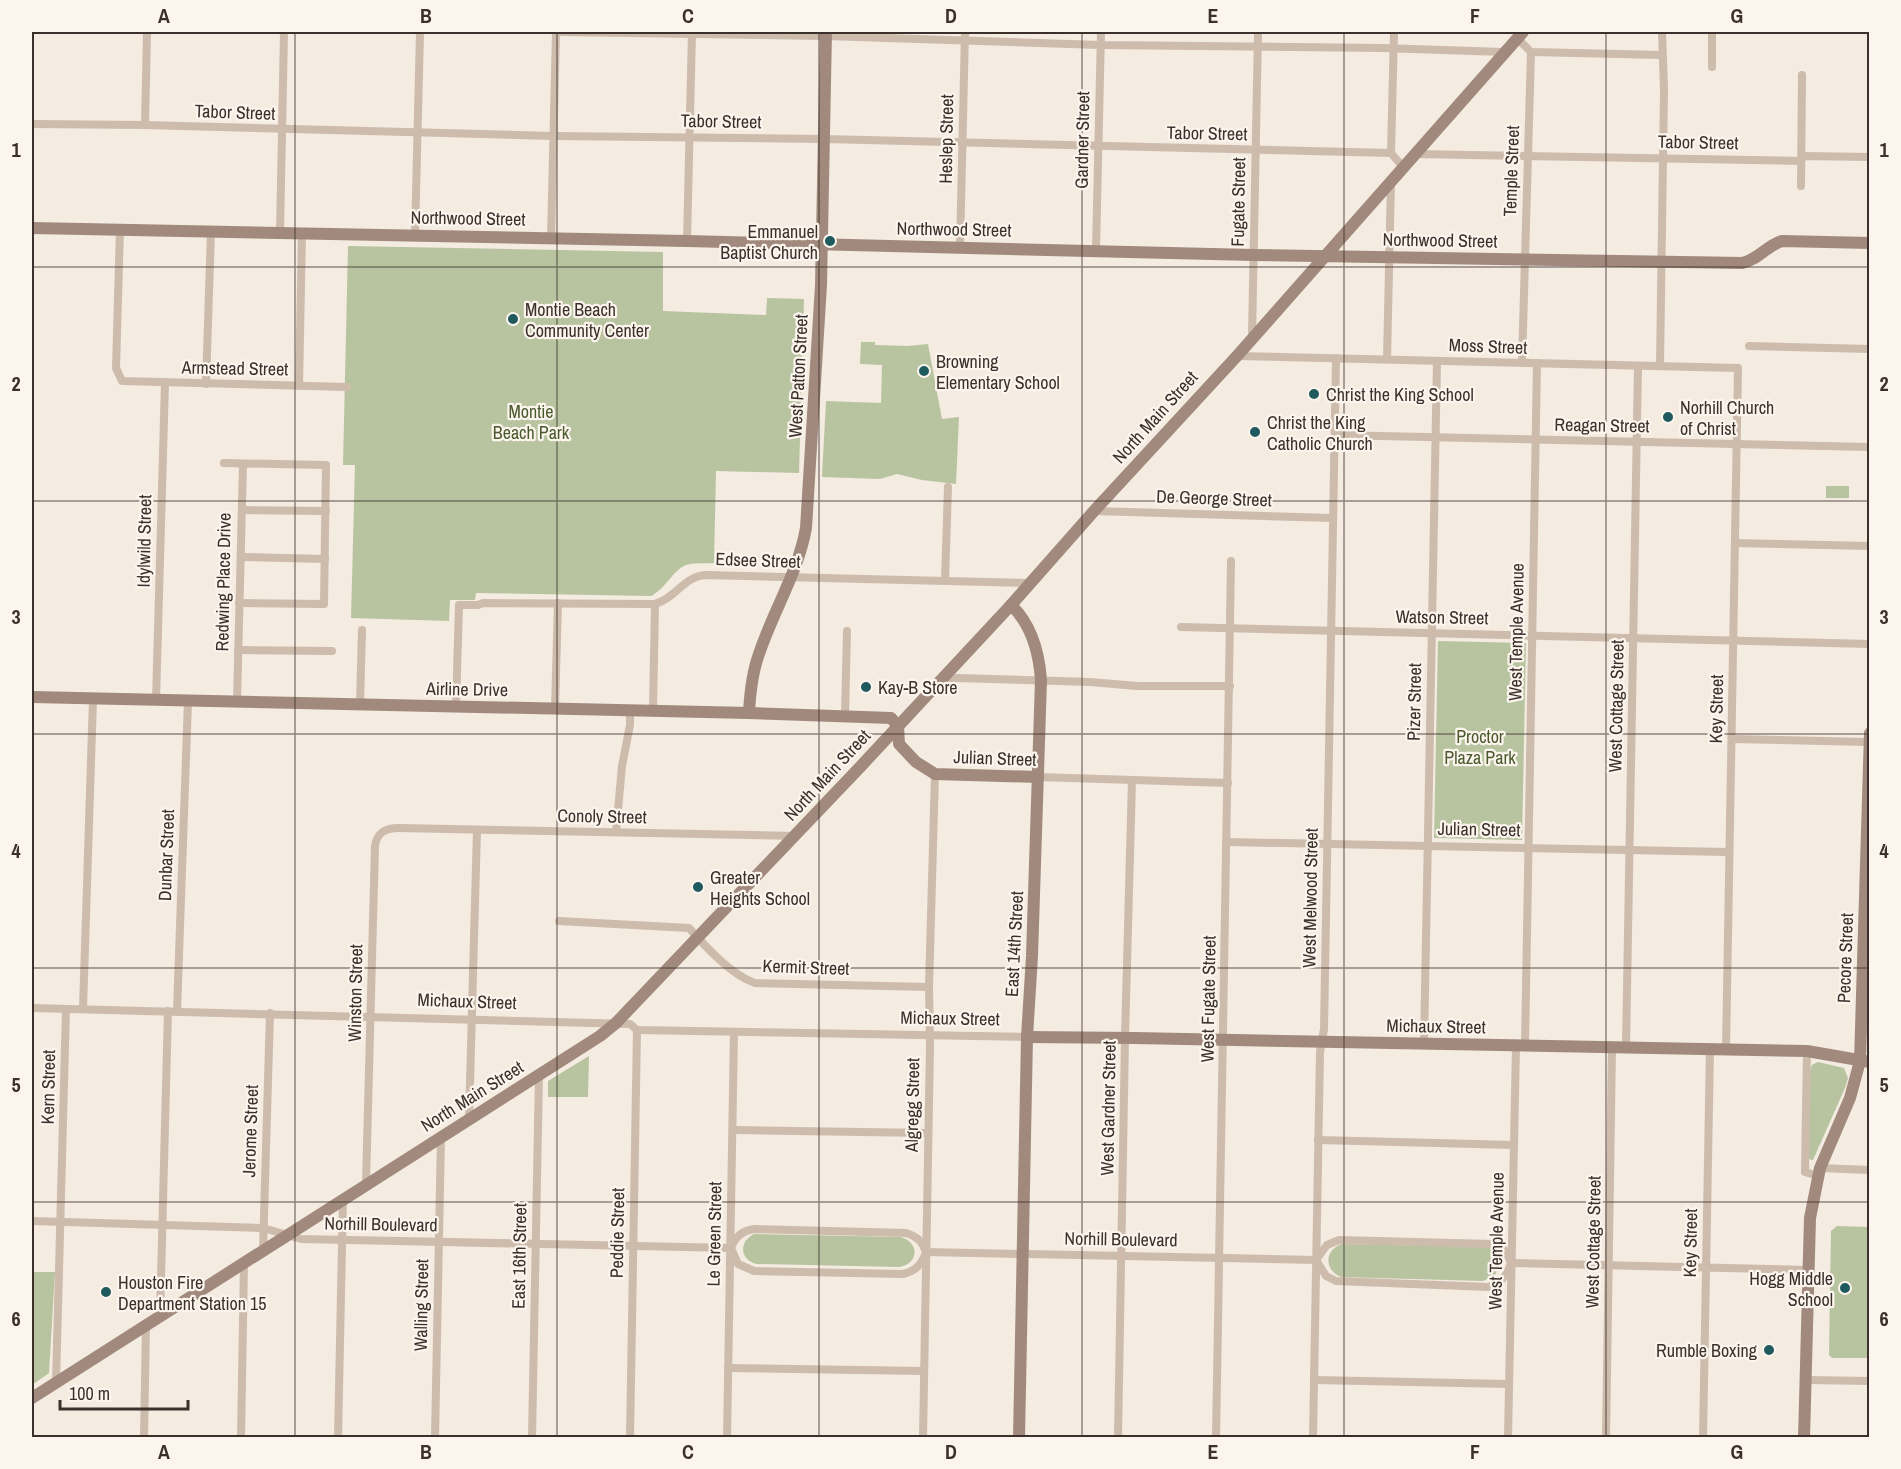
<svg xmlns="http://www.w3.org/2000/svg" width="1901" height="1469" font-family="'Archivo Narrow',sans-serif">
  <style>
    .green { fill: #b8c4a0 }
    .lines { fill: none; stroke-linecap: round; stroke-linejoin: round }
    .street { stroke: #cdbbac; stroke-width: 8 }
    .secondary { stroke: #a18a7d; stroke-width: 12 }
    .grid { fill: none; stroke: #3b302b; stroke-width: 1.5; stroke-opacity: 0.55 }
    .poi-dot { fill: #1f5a5e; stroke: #fbf5ee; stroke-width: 2 }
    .labels { text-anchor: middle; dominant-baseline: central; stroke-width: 4.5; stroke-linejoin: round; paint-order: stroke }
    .street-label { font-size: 18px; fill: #3b302b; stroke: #fbf5ee }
    .poi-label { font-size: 18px; fill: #3b302b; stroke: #fbf5ee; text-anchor: start }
    .park-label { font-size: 18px; fill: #4a5a2e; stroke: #fbf5ee }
    .neatline { fill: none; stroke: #3b302b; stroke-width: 2 }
    .grid-label { font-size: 20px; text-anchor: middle; font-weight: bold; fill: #3b302b }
  </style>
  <rect width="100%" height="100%" fill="#f4ebe1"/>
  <g class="green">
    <path d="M348,246L663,252V311L766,315L767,298L804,299L799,473L716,471L714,563C705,564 692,562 684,566C673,571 666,588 651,596L476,593L475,600H450L449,621L351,618L355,465H343Z"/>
    <path d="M861,342H875V345L908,346L928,344L942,419L959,417L956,484L922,480L897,474L880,479L822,477L826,401L881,403L882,365L860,364Z"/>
    <rect x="1826" y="486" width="23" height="12"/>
    <path d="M1438,641L1526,643L1522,840L1434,838Z"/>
    <path d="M589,1056L588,1097H548V1081Z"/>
    <path d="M1818,1062L1844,1068L1848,1078L1845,1088L1813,1160L1808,1159L1810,1071L1812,1065Z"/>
    <path d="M1837,1226L1869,1227V1358H1832L1829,1355L1831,1231Z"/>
    <path d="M754,1234L900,1237C920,1242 919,1264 899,1267L757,1264C740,1260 738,1242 754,1234Z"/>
    <path d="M1342,1244L1490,1247L1497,1254L1499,1267L1495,1275L1483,1281L1341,1277C1324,1270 1324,1250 1342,1244Z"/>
    <path d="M32,1272H55L49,1373L32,1385Z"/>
  </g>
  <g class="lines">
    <g class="street">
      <path d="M561,32L826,36L1100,45L1382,48L1504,52"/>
      <path d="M1517,38L1531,52L1662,55"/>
      <path d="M1712,67V32"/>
      <path d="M32,124L145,125L553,136L825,139L1391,153L1403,167"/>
      <path d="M145,125L147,32"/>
      <path d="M1391,153L1394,32"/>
      <path d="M1415,154L1801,161L1803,156L1870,157"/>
      <path d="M1801,186L1802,75"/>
      <path d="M120,229L116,368L122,381L347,387"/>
      <path d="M280,233L284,32"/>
      <path d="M415,235L420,32"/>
      <path d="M551,238L556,32"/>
      <path d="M687,241L692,32"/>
      <path d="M960,248L965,32"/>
      <path d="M1096,250L1101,32"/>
      <path d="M1252,337L1258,32"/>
      <path d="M1749,346L1870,349"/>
      <path d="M1237,356L1738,368L1726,1049"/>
      <path d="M1387,359L1391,182"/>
      <path d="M1522,363L1531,52"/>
      <path d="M1660,366L1664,89L1662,32"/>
      <path d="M206,384L211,231"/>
      <path d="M299,386L302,234"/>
      <path d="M1335,435L1870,447"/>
      <path d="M224,463L326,465L324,604L239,603"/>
      <path d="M242,510L326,511"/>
      <path d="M1094,511L1333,518"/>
      <path d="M1735,543L1870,546"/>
      <path d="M241,557L325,559"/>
      <path d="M945,580L948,487"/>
      <path d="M1181,627L1870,644"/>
      <path d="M238,650L332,651"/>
      <path d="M943,679L958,678L1090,682L1137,686H1230"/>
      <path d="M156,700L165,383"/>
      <path d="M237,702L243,464"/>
      <path d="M360,704L362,630"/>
      <path d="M456,706L459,605H478L483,603L655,604C675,599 684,576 706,575L1030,583"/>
      <path d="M555,709L558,603"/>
      <path d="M653,711L655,604"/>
      <path d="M845,716L847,631"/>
      <path d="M1732,739L1869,742"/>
      <path d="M1038,777L1228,783"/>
      <path d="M616,832L622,766L630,725V710"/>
      <path d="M1227,842L1729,852"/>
      <path d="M559,921L689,928C705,946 731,975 755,983L929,987"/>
      <path d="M32,1008L630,1024L637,1030L1027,1037"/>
      <path d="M83,1009L93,699"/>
      <path d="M177,1011L188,701"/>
      <path d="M1424,1044L1437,361"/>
      <path d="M1525,1046L1537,363"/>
      <path d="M1626,1047L1638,366"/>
      <path d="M1807,1051L1805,1172L1818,1176"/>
      <path d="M469,1119L477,830"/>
      <path d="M733,1130L928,1133"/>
      <path d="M1318,1140L1514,1145"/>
      <path d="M1820,1168L1870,1170"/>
      <path d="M366,1183L375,846C377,832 386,828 399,828L795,836"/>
      <path d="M32,1221L263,1228L301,1239L731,1248"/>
      <path d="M755,1229L906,1233C917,1236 923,1242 926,1252C922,1264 916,1271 903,1274L754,1271L738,1264L731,1248C735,1237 743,1230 755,1229Z"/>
      <path d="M1339,1240L1492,1244L1506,1251L1511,1263C1507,1276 1501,1282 1489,1287L1336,1281L1326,1276L1316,1260L1327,1245Z"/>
      <path d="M263,1250L270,1013"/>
      <path d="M926,1252L1316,1260"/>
      <path d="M1511,1263L1808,1270"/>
      <path d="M160,1315L168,1011"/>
      <path d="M728,1368L924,1371"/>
      <path d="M1314,1380L1509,1384"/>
      <path d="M1805,1380L1870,1381"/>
      <path d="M56,1382L66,1009"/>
      <path d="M144,1438L146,1325"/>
      <path d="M241,1438L244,1262"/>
      <path d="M338,1438L343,1198"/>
      <path d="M435,1438L441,1136"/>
      <path d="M532,1438L539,1074"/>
      <path d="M630,1438L637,1030"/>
      <path d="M727,1438L734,1032"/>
      <path d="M923,1438L930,1046L929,987L935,774"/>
      <path d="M1118,1438L1125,1038L1132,780"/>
      <path d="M1216,1438L1231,561"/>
      <path d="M1313,1438L1320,1052L1324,1029L1336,358"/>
      <path d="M1508,1438L1516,1046"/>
      <path d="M1606,1438L1612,1047"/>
      <path d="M1703,1438L1710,1049"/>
    </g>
    <g class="secondary">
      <path d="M32,228L687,241L1253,255L1742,263C1758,260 1766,246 1782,241L1870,243"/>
      <path d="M1011,605C1032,625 1039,652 1041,680L1032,956L1027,1037L1019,1438"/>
      <path d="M32,697L749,713L891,718L898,726"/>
      <path d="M749,713C750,693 752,673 759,654C773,611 798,573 806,528L821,285L826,32"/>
      <path d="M898,726L899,744L916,762L935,774L1038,777"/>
      <path d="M1027,1037L1134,1038L1807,1051L1870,1062"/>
      <path d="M32,1398L600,1036L616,1023L862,765L1011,605L1094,511L1237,356L1523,32"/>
      <path d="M1804,1438L1810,1218L1820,1168L1850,1098L1860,1061L1870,733"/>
    </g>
  </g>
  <path class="grid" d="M295,32V1438M557,32V1438M819,32V1438M1082,32V1438M1344,32V1438M1606,32V1438M32,267H1870M32,501H1870M32,734H1870M32,968H1870M32,1202H1870"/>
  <g class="poi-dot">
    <circle cx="830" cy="241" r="6"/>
    <circle cx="513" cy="319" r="6"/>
    <circle cx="924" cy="371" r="6"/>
    <circle cx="1314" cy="394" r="6"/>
    <circle cx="1668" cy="417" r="6"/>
    <circle cx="1255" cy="432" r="6"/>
    <circle cx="866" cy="687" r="6"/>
    <circle cx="698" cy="887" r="6"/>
    <circle cx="1845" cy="1288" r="6"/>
    <circle cx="106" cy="1292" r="6"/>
    <circle cx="1769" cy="1350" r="6"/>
  </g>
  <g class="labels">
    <g class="street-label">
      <text transform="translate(235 112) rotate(2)">Tabor Street</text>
      <text transform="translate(721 121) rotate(1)">Tabor Street</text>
      <text transform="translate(1207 133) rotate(1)">Tabor Street</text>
      <text transform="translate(946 139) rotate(-89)">Heslep Street</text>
      <text transform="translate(1082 140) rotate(-89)">Gardner Street</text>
      <text transform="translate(1698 142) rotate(1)">Tabor Street</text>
      <text transform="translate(1511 171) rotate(-88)">Temple Street</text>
      <text transform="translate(1238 202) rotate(-89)">Fugate Street</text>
      <text transform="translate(468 218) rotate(1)">Northwood Street</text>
      <text transform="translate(954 229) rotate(1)">Northwood Street</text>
      <text transform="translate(1440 240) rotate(1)">Northwood Street</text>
      <text transform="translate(1488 346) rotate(2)">Moss Street</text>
      <text transform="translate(235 368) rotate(1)">Armstead Street</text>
      <text transform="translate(798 376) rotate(-87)">West Patton Street</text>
      <text transform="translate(1155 417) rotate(-48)">North Main Street</text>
      <text transform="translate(1602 425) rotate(1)">Reagan Street</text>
      <text transform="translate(1214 498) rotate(2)">De George Street</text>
      <text transform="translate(144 541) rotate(-89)">Idylwild Street</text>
      <text transform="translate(758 560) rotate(2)">Edsee Street</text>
      <text transform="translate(223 582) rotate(-89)">Redwing Place Drive</text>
      <text transform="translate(1442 617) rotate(1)">Watson Street</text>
      <text transform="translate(1516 632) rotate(-89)">West Temple Avenue</text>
      <text transform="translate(467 689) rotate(1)">Airline Drive</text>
      <text transform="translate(1414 702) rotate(-89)">Pizer Street</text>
      <text transform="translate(1616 706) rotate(-89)">West Cottage Street</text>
      <text transform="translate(1716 709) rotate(-89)">Key Street</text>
      <text transform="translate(995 758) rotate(2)">Julian Street</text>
      <text transform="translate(827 775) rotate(-47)">North Main Street</text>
      <text transform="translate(602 816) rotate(1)">Conoly Street</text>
      <text transform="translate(1479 829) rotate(1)">Julian Street</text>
      <text transform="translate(166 855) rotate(-88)">Dunbar Street</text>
      <text transform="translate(1310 898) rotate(-89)">West Melwood Street</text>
      <text transform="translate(1014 944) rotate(-87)">East 14th Street</text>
      <text transform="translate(1845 958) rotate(-88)">Pecore Street</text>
      <text transform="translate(806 967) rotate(2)">Kermit Street</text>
      <text transform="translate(355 993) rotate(-89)">Winston Street</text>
      <text transform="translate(1208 999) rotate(-89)">West Fugate Street</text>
      <text transform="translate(467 1001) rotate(2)">Michaux Street</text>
      <text transform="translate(950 1018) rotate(1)">Michaux Street</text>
      <text transform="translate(1436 1026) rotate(1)">Michaux Street</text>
      <text transform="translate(48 1087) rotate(-89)">Kern Street</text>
      <text transform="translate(472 1096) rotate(-32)">North Main Street</text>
      <text transform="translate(912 1105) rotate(-89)">Algregg Street</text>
      <text transform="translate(1108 1108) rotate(-89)">West Gardner Street</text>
      <text transform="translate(250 1131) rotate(-88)">Jerome Street</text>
      <text transform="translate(381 1224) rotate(1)">Norhill Boulevard</text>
      <text transform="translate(617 1233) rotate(-89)">Peddie Street</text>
      <text transform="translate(714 1234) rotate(-89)">Le Green Street</text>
      <text transform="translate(1121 1239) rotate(1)">Norhill Boulevard</text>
      <text transform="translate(1496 1241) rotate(-89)">West Temple Avenue</text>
      <text transform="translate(1593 1242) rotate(-89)">West Cottage Street</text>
      <text transform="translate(1690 1243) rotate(-89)">Key Street</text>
      <text transform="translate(519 1256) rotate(-89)">East 16th Street</text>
      <text transform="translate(421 1305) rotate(-89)">Walling Street</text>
    </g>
    <g class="poi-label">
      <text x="818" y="231" text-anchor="end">Emmanuel<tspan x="818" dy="21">Baptist Church</tspan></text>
      <text x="525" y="309">Montie Beach<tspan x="525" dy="21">Community Center</tspan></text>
      <text x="936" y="361">Browning<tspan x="936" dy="21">Elementary School</tspan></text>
      <text x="1326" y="394">Christ the King School</text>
      <text x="1680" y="407">Norhill Church<tspan x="1680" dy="21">of Christ</tspan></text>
      <text x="1267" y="422">Christ the King<tspan x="1267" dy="21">Catholic Church</tspan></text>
      <text x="878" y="687">Kay-B Store</text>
      <text x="710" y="877">Greater<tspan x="710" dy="21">Heights School</tspan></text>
      <text x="1833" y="1278" text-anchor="end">Hogg Middle<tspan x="1833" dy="21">School</tspan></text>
      <text x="118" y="1282">Houston Fire<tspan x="118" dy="21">Department Station 15</tspan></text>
      <text x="1757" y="1350" text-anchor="end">Rumble Boxing</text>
    </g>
    <g class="park-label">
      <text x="531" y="411">Montie<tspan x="531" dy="21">Beach Park</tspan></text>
      <text x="1480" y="736">Proctor<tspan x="1480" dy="21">Plaza Park</tspan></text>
    </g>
  </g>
  <rect width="1901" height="1469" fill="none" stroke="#fbf5ee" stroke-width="66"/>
  <path d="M60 1400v9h128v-9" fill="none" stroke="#3b302b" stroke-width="3"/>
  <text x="69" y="1400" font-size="18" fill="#3b302b" stroke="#fbf5ee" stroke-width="4.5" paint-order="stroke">100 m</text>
  <rect x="33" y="33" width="1835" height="1403" class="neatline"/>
  <g class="grid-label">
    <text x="164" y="23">A</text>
    <text x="426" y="23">B</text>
    <text x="688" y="23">C</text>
    <text x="951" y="23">D</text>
    <text x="1213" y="23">E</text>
    <text x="1475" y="23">F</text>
    <text x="1737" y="23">G</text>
    <text x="16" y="157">1</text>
    <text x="1884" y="157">1</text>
    <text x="16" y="391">2</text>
    <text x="1884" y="391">2</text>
    <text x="16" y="624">3</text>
    <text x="1884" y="624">3</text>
    <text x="16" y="858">4</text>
    <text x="1884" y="858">4</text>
    <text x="16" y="1092">5</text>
    <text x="1884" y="1092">5</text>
    <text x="16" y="1326">6</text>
    <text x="1884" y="1326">6</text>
    <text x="164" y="1459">A</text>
    <text x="426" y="1459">B</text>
    <text x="688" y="1459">C</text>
    <text x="951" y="1459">D</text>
    <text x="1213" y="1459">E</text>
    <text x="1475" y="1459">F</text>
    <text x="1737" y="1459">G</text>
  </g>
</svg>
